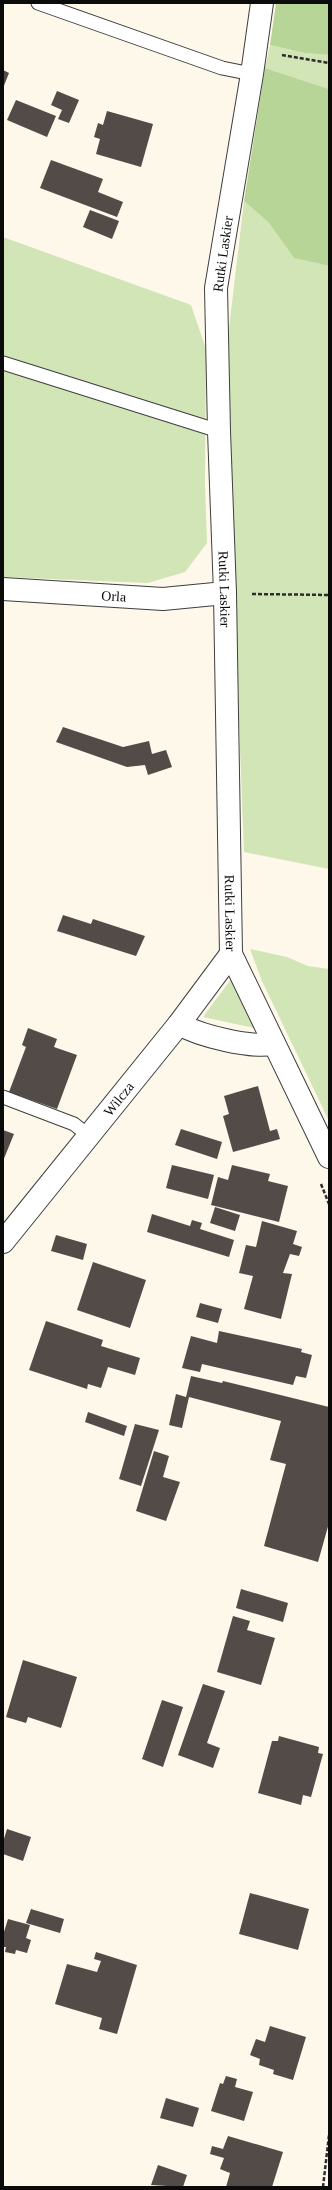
<svg xmlns="http://www.w3.org/2000/svg" width="332" height="2190" font-family="'Times New Roman',serif">
  <style>
    .green { fill: #d2e5b6 }
    .forest { fill: #b7d597 }
    .building { fill: #524b48 }
    .lines { fill: none; stroke-linecap: round; stroke-linejoin: round }
    .lane-casing { stroke: #3e3e3e; stroke-width: 15 }
    .street-casing { stroke: #3e3e3e; stroke-width: 24 }
    .path { stroke: #2d2d2d; stroke-width: 2.5; stroke-dasharray: 4 2; stroke-linecap: butt }
    .lane { stroke: #fff; stroke-width: 13 }
    .street { stroke: #fff; stroke-width: 22 }
    .labels { text-anchor: middle; dominant-baseline: central; stroke-width: 4; stroke-linejoin: round; paint-order: stroke }
    .street-label { font-size: 14px; fill: #0b0b0b; stroke: #fff }
  </style>
  <rect width="100%" height="100%" fill="#fef8ea"/>
  <g class="green">
    <path d="M270,45L305,53L329,55V89L265,68Z"/>
    <path d="M244,201L269,223L294,258L329,266V869L244,852L234,593L231,433L226,354Z"/>
    <path d="M3,237L191,305L206,349L205,484L207,543L185,572L148,583L3,577Z"/>
    <path d="M250,949L287,957L308,966L329,969V1121L262,981Z"/>
    <path d="M232,978L254,1028L203,1017Z"/>
  </g>
  <g class="forest">
    <path d="M276,3H329V55L305,53L270,45Z"/>
    <path d="M265,68L329,89V266L294,258L269,223L244,201Z"/>
  </g>
  <g class="building">
    <path d="M3,70L9,73L3,88Z"/>
    <path d="M57,91L79,100L69,123L58,119L62,110L51,105Z"/>
    <path d="M16,100L56,116L47,137L7,120Z"/>
    <path d="M107,111L153,124L141,167L96,154L100,139L94,137L98,123L103,125Z"/>
    <path d="M51,160L103,179L98,192L123,202L117,217L40,188Z"/>
    <path d="M90,210L119,221L112,239L83,227Z"/>
    <path d="M63,727L123,747L149,741L152,754L166,750L172,767L148,775L145,765L127,767L56,742Z"/>
    <path d="M63,915L91,924L93,919L145,936L136,956L57,931Z"/>
    <path d="M28,1028L57,1039L54,1047L77,1055L57,1109L9,1092L26,1047L22,1045Z"/>
    <path d="M258,1086L270,1131L277,1129L280,1139L233,1152L223,1116L229,1114L224,1096Z"/>
    <path d="M181,1129L222,1142L217,1159L175,1145Z"/>
    <path d="M3,1130L14,1134L3,1161Z"/>
    <path d="M172,1165L214,1175L208,1199L166,1188Z"/>
    <path d="M232,1165L270,1174L268,1181L288,1186L279,1222L211,1205L218,1177L228,1180Z"/>
    <path d="M215,1207L240,1215L235,1231L210,1223Z"/>
    <path d="M152,1214L190,1226L192,1220L202,1223L200,1229L234,1240L229,1257L147,1232Z"/>
    <path d="M262,1221L297,1231L293,1244L302,1247L299,1256L290,1254L283,1273L292,1274L281,1319L244,1309L253,1276L239,1273L246,1245L256,1247Z"/>
    <path d="M56,1235L87,1244L83,1260L51,1251Z"/>
    <path d="M93,1262L146,1280L130,1328L77,1310Z"/>
    <path d="M200,1303L222,1309L218,1323L196,1317Z"/>
    <path d="M46,1321L103,1340L101,1346L140,1358L135,1375L108,1367L101,1388L88,1384L87,1389L29,1370Z"/>
    <path d="M219,1331L302,1349L301,1352L312,1355L306,1378L296,1376L293,1385L202,1364L200,1372L182,1368L191,1336L217,1343Z"/>
    <path d="M191,1376L222,1383L223,1381L329,1407V1523L318,1562L264,1546L286,1464L270,1460L281,1421L189,1397L182,1428L169,1425L176,1394L186,1397Z"/>
    <path d="M88,1412L127,1426L124,1436L85,1422Z"/>
    <path d="M135,1424L159,1430L141,1486L119,1479Z"/>
    <path d="M154,1451L169,1456L163,1477L180,1482L166,1521L136,1511Z"/>
    <path d="M241,1589L288,1603L283,1622L236,1608Z"/>
    <path d="M233,1616L250,1621L247,1630L275,1638L261,1685L217,1672Z"/>
    <path d="M23,1660L77,1677L61,1728L28,1717L26,1723L6,1717Z"/>
    <path d="M203,1684L225,1691L207,1743L220,1748L213,1768L178,1755Z"/>
    <path d="M162,1700L183,1707L163,1767L142,1759Z"/>
    <path d="M279,1736L319,1747L318,1753L323,1754L311,1797L303,1795L301,1805L258,1793L272,1741H278Z"/>
    <path d="M7,1829L31,1837L23,1861L3,1854V1842Z"/>
    <path d="M250,1893L309,1909L298,1950L239,1934Z"/>
    <path d="M31,1909L64,1919L60,1933L26,1923Z"/>
    <path d="M8,1919L30,1925L26,1938L31,1940L27,1953L16,1950L15,1954L5,1952L6,1947H3V1935Z"/>
    <path d="M96,1952L137,1965L117,2034L99,2029L102,2018L55,2004L67,1964L97,1972L101,1961L94,1959Z"/>
    <path d="M270,2026L306,2037L293,2080L273,2074L274,2070L259,2065L260,2059L250,2055L256,2039L265,2042Z"/>
    <path d="M226,2076L237,2079L235,2087L253,2092L244,2121L211,2111L220,2083L223,2084Z"/>
    <path d="M166,2098L199,2108L193,2127L160,2118Z"/>
    <path d="M228,2136L283,2152L272,2187H226L230,2173L220,2169L224,2158L210,2154L212,2146L223,2149Z"/>
    <path d="M158,2165L187,2175L183,2187L151,2185Z"/>
  </g>
  <g class="lines">
    <g class="lane-casing">
      <g id="lane">
        <path d="M38,3L222,68L252,74"/>
        <path d="M3,363L219,431"/>
        <path d="M3,1097L74,1124L89,1136"/>
      </g>
    </g>
    <g class="street-casing">
      <g id="street">
        <path id="s1" d="M262,3L252,74L216,288L219,431L225,593L231,954L329,1157"/>
        <path id="s2" d="M3,589L163,599L225,593"/>
        <path d="M179,1024C200,1036 250,1048 273,1044"/>
        <path id="s3" d="M3,1242L179,1024L231,954"/>
      </g>
    </g>
    <g class="path">
      <path d="M282,55L329,63"/>
      <path d="M252,594L329,595"/>
      <path d="M321,1184L329,1204"/>
      <path d="M323,2187L329,2135"/>
    </g>
    <use href="#lane" class="lane"/>
    <use href="#street" class="street"/>
  </g>
  <g class="labels">
    <g class="street-label">
      <text transform="translate(223 254) rotate(-82)">Rutki Laskier</text>
      <text stroke="none"><textPath href="#s1" startOffset="590">Rutki Laskier</textPath></text>
      <text stroke="none"><textPath href="#s2" startOffset="111">Orla</textPath></text>
      <text stroke="none"><textPath href="#s1" startOffset="914">Rutki Laskier</textPath></text>
      <text stroke="none"><textPath href="#s3" startOffset="184">Wilcza</textPath></text>
    </g>
  </g>
  <rect width="332" height="2190" fill="none" stroke="#0b0b0b" stroke-width="8"/>
</svg>
